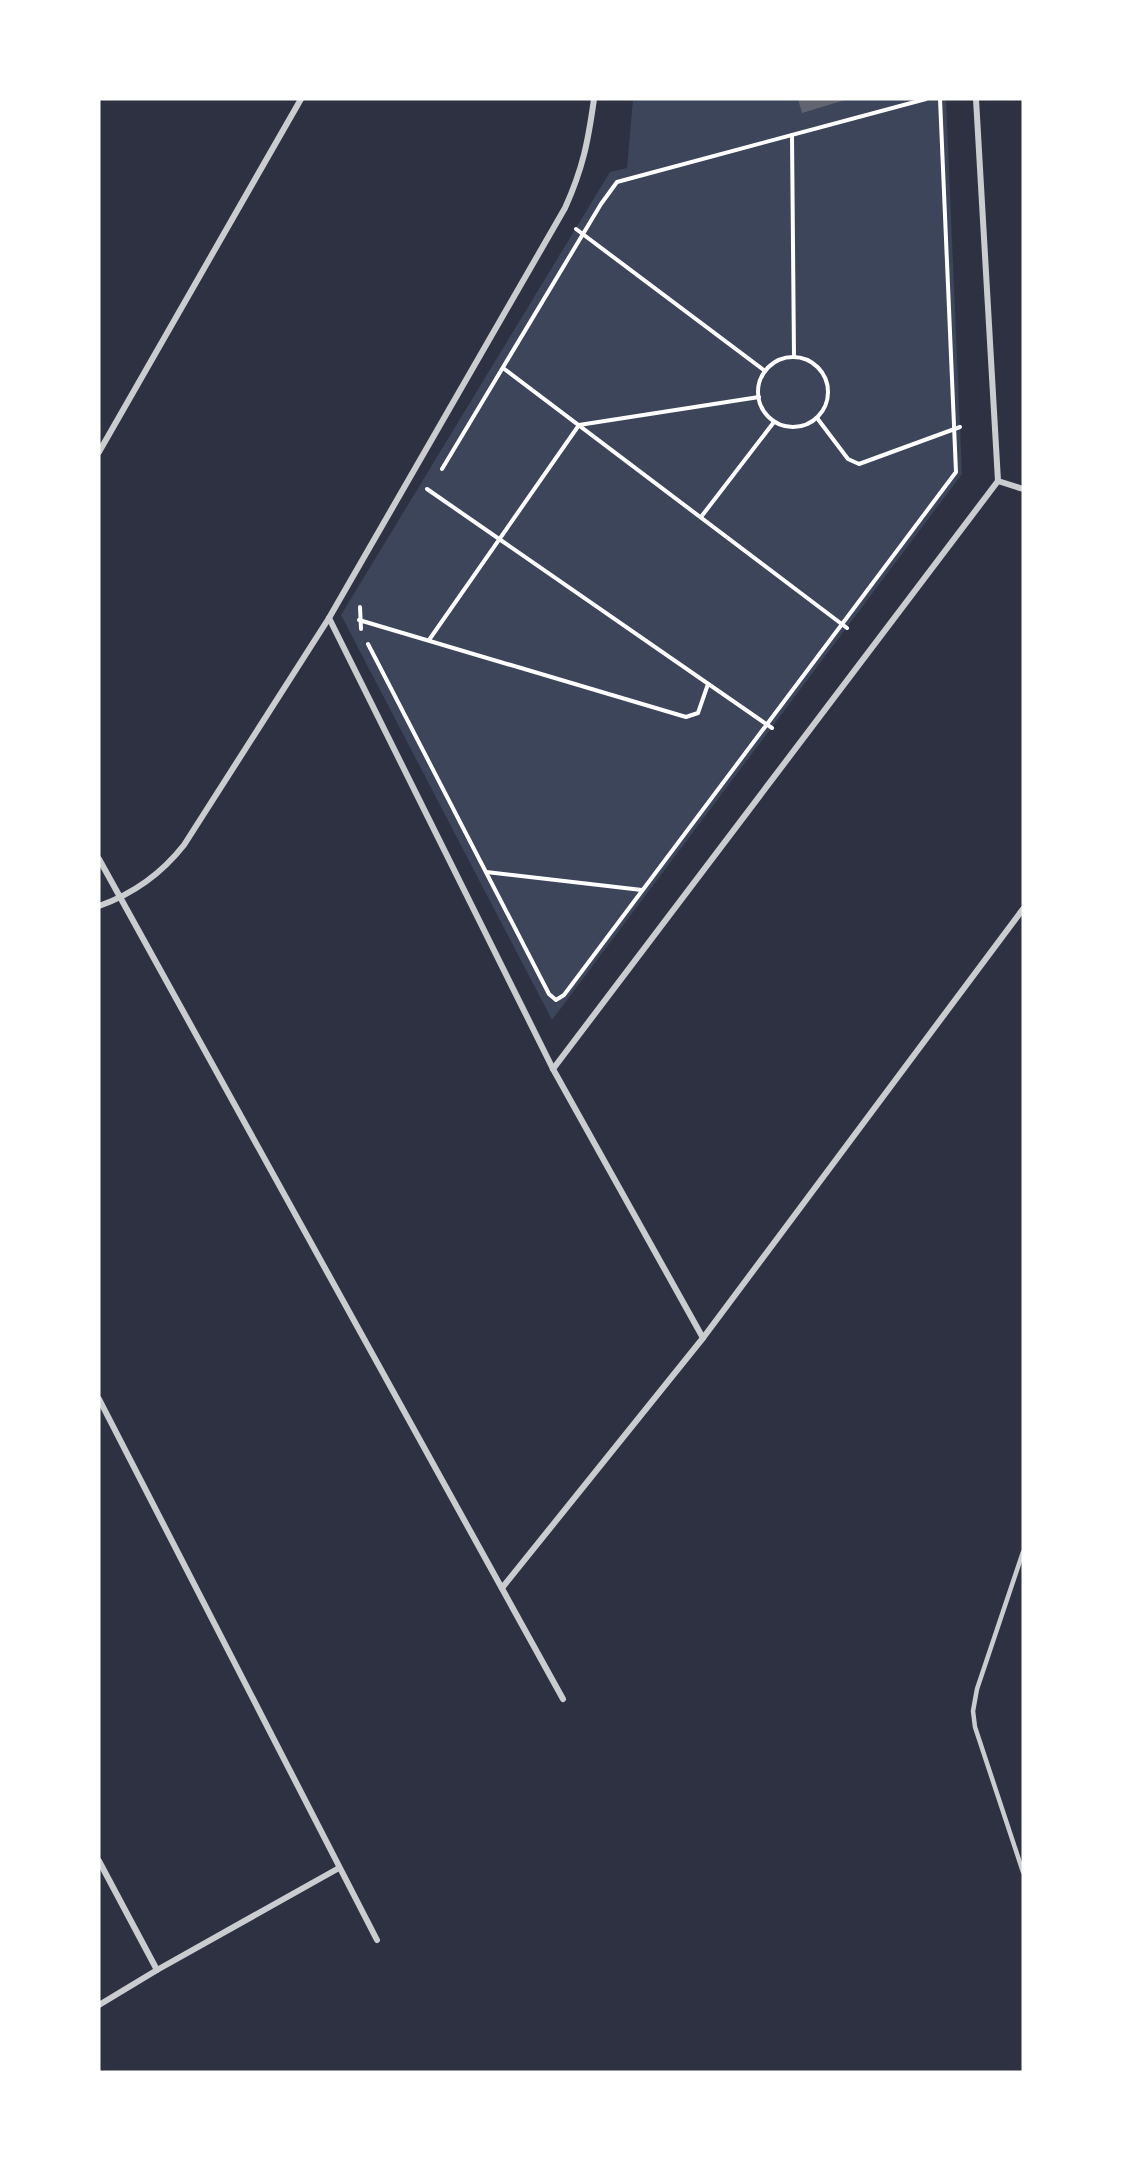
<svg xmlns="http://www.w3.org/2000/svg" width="1122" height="2171" font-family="Ubuntu,sans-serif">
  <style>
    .green { fill: #3c4559 }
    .building { fill: #626471 }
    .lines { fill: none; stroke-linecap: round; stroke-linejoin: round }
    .path { stroke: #fff; stroke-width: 4 }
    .service { stroke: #caccd0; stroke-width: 4.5 }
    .minor { stroke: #caccd0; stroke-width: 6 }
  </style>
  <rect width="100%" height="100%" fill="#2d3142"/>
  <path class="green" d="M633,99H946L962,474L552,1020L341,615L610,172L627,168Z"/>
  <path class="building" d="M798,99H845V100L802,113Z"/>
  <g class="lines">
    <g class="path">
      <path d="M792,135L794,357"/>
      <path d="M576,229L765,371"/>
      <circle cx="793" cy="392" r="35"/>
      <path d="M503,368L847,628"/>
      <path d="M817,418L848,459L859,464L960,427"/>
      <path d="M442,469L601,204L617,182L926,99"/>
      <path d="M427,489L772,728"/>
      <path d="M701,517L774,422"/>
      <path d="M360,607L361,629"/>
      <path d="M359,620L686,717L698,713L708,684"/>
      <path d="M429,640L579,425L759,397"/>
      <path d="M368,644L549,994L556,1000L564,995L956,472L940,99"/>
      <path d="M486,872L642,890"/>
    </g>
    <path class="service" d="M1023,1552L977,1689L973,1711L975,1727L1023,1872"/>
    <g class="minor">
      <path d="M99,452L301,99"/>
      <path d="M998,481L1023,489"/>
      <path d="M329,618L553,1069L703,1338"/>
      <path d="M99,859L563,1699"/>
      <path d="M99,906C133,894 162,873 184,845L329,618L565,208C583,168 588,142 594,99"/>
      <path d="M553,1069L998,481L976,99"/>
      <path d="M99,1399L377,1940"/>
      <path d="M502,1588L703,1338L1023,909"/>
      <path d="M99,1861L157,1970"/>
      <path d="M99,2005L157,1970L339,1868"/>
    </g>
  </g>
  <rect width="1122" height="2171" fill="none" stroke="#ffffff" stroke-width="201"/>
</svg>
